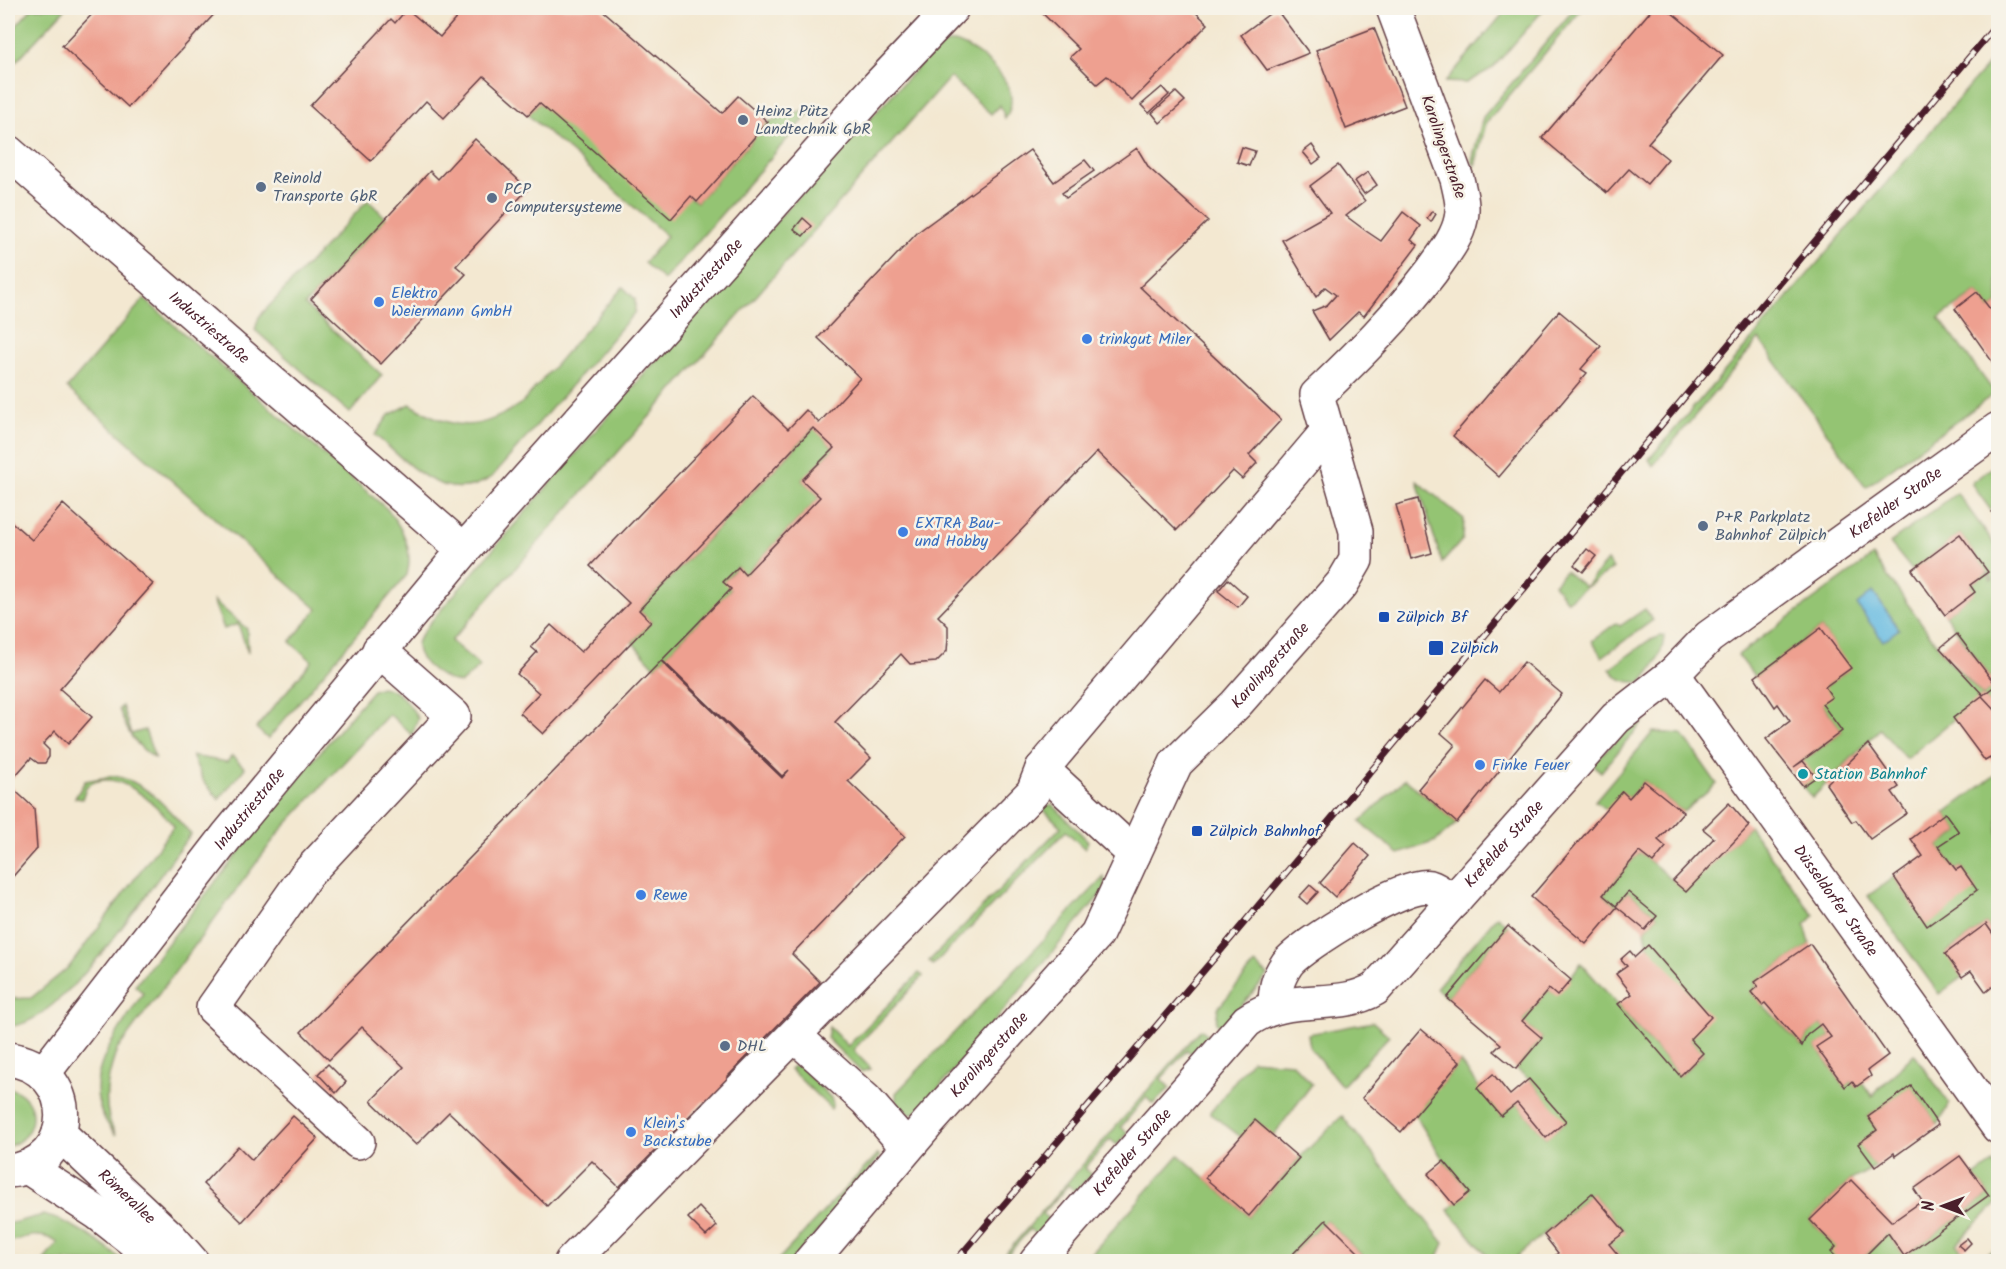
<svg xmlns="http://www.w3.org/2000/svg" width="2006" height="1269" font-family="Kalam,sans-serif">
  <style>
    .green { fill: #94c473; stroke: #6f724f; stroke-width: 1.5 }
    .water { fill: #64bae1; stroke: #576c86; stroke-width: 1.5 }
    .building { fill: #eea090 }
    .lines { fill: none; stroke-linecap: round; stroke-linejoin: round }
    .minor-casing { stroke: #633d44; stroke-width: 36 }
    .minor { stroke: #fff; stroke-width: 33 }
    .rail-casing { stroke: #4a1f2b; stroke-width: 7 }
    .rail { stroke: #f7f3e8; stroke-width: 4.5; stroke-dasharray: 14; stroke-linecap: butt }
    .service-dot { fill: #5c6f8a; stroke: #f7f3e8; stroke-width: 2 }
    .shop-dot { fill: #3f7fe0; stroke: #f7f3e8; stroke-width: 2 }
    .transit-dot { fill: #1a4fb4; stroke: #f7f3e8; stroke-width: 2 }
    .culture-dot { fill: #0f9aa8; stroke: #f7f3e8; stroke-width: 2 }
    .labels { text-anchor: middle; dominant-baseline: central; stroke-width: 5; stroke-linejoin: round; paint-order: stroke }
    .service-label { font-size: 16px; fill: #4e5e75; stroke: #f7f3e8; text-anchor: start }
    .street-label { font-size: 16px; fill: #4a1f2b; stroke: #f7f3e8 }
    .shop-label { font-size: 16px; fill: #366cbe; stroke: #f7f3e8; text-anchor: start }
    .transit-label { font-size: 16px; fill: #164399; stroke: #f7f3e8; text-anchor: start }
    .culture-label { font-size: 16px; fill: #0d838f; stroke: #f7f3e8; text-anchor: start }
  </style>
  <rect width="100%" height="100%" fill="#f7f3e8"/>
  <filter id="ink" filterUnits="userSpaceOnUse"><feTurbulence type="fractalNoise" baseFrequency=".0167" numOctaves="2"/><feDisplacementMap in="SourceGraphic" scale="12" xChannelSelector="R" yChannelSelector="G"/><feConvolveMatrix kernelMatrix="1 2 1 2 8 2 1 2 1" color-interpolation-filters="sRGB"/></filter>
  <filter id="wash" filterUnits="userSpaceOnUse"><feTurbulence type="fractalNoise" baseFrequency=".008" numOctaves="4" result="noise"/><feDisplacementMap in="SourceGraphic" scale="24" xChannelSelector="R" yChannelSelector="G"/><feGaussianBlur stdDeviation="1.35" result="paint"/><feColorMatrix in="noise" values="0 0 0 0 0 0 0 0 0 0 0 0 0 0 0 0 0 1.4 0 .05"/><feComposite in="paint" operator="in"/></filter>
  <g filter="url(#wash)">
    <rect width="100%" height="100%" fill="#f3e8d1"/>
    <g class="green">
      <path d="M32,8H66L8,70V35Z"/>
      <path d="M1508,8H1545L1493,68L1466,83L1445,82Z"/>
      <path d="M1575,8H1583L1486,123L1475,166L1472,160L1483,117Z"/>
      <path d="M955,42C980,50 1028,87 1005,118L1000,105L991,114L950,77L451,641L480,666L461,683C446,682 418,664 417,647C416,639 424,632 428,625L779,218L938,45Z"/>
      <path d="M1998,53V304L1990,309L1977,292L1939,318L1995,393L1866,487L1759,339L1653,466L1649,459Z"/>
      <path d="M539,103L697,202L768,122L816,106L664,280L644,263L667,236L528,115Z"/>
      <path d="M368,200L386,218L305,305L382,375L350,413L255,330L259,317Z"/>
      <path d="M623,287L635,299V312L492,477C444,508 410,464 375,435L389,415L410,404C455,431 479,433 523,402Z"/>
      <path d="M144,299L387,509C403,529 414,549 407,575L268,739L256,728L312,661L290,642L317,609L67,388Z"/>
      <path d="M814,428L834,448L802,480L820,497L745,575L737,567L724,581L731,589L655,667L632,642L651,622L639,610Z"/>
      <path d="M1998,463V507L1992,512L1971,483Z"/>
      <path d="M1417,481L1464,519L1463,539L1442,563Z"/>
      <path d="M1957,493L1998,549V713L1982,696L1906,759L1880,729L1812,798L1791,770L1842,731L1822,704L1825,687L1850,668L1821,628L1755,677L1738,655L1873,556L1949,661L1983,695L1996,685L1945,615L1974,592L1970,585L1987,573L1991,580L1993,579L1960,534L1912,570L1890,543Z"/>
      <path d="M1607,561L1613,568L1567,601L1554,584L1565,571L1585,587Z"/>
      <path d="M213,600L247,629L248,653L238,624L224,629Z"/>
      <path d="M1645,609L1653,620L1602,657L1592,641L1616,623L1620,626Z"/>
      <path d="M1664,635C1664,653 1653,669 1642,682C1628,683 1619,681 1610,669L1648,641Z"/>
      <path d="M381,687C399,689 409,704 418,718L412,735L389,714L280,831L117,1050C109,1072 103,1095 109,1118C110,1124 115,1131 116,1135C72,1084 114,1040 143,993L135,986C212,885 290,785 373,690Z"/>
      <path d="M122,706L131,734L145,730L155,758C134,745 127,732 119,709Z"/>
      <path d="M1644,721L1601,772L1592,764L1632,725Z"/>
      <path d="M1653,732L1682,734L1717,784L1683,812L1644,781L1629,798L1622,792L1607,810L1595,801Z"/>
      <path d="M192,756L227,762L232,756L245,768L219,799L204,782Z"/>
      <path d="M1998,773V941L1986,924L1946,953L1962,977L1939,994L1868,896L1894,877L1927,925L1976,889L1961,867L1956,870L1938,846L1959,832L1945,813Z"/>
      <path d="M114,776C147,781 169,811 191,834C156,877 62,1029 8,1026V999L31,998L69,967L174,826C157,805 115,763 86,787L82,799L75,798L85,781Z"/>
      <path d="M1405,779L1457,823L1436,841L1399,854L1360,822Z"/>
      <path d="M1046,805H1053L1088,841L1085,849L1066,831L933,965L929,961L1061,827L1042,808Z"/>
      <path d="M1749,826L1814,916L1805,925L1810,944L1755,982L1758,986L1751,992L1802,1046L1807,1035L1821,1024L1831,1037L1816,1047L1845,1087L1852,1081L1856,1087L1862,1082L1872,1096L1914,1054L1949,1103L1938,1125L1911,1087L1868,1117L1877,1130L1859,1144L1875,1167L1851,1180L1810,1220L1836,1247L1841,1262L1624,1261L1609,1244L1624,1231L1592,1193L1515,1258L1506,1261L1491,1260L1448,1210L1469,1192L1444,1161L1415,1115L1460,1062L1501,1116L1517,1103L1546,1138L1565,1122L1529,1079L1516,1069L1542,1038L1522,1021L1549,989L1557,995L1581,963L1680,1076L1703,1054L1690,1039L1648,945L1645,930L1657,916L1628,892L1616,906L1603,895L1639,852L1686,891Z"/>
      <path d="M1104,877L1106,888L917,1114H909L896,1101V1093Z"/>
      <path d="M1497,916L1508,926L1447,998L1436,988Z"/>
      <path d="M1255,964L1268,975L1222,1028L1216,1023L1218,1008Z"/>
      <path d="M919,973L923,976L853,1050L871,1069L861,1072L827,1038L829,1027L848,1046Z"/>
      <path d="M1373,1022L1389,1036L1342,1086L1310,1048L1308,1034Z"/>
      <path d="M1201,1029L1212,1039L1195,1057L1187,1050L1161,1079L1170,1088L1153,1104L1146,1097L1121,1127L1128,1133L1117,1145L1110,1139L1085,1168L1092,1175L1075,1191L1068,1185L1043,1214L1050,1221L1037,1236L1030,1229L1005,1258L1008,1261L998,1262Z"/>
      <path d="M1251,1060L1292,1063L1312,1084L1273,1136L1255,1120L1241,1137L1210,1113Z"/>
      <path d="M794,1066L800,1067L831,1098L833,1104L831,1109L790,1069Z"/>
      <path d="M8,1088C40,1095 40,1136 9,1146Z"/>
      <path d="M1342,1116L1444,1243L1436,1261H1368L1326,1220L1285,1261L1084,1262L1179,1155L1249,1216L1299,1158Z"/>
      <path d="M878,1154L880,1157L793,1261L776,1262Z"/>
      <path d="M1993,1163L1998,1171V1202L1956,1244L1970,1261L1859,1262L1888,1233L1904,1256L1989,1195L1975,1176Z"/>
      <path d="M43,1215C73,1222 97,1240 121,1259L107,1262L43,1261L58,1243C41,1231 25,1236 8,1243V1224Z"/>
      <path d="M1998,1247V1261H1978Z"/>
    </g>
    <path class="water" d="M1873,592L1899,629L1883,641L1857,605Z"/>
    <g id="blocks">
      <g class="building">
        <path d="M98,8H220L128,107L62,46Z"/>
        <path d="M465,8H600L722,113L738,96L768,122L697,202L691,196L671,219L539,103L528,115L484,76L444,118L426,101L371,161L310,106L391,19L395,23L407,9L440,37Z"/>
        <path d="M1037,8H1191L1208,24L1132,101L1107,76L1097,84L1070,57L1079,49Z"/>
        <path d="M1653,8H1666L1723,55L1648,143L1668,159L1647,184L1629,169L1607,193L1542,138Z"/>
        <path d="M1276,9L1309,53L1267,70L1241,35Z"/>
        <path d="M1374,28L1405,106L1346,129L1316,50Z"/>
        <path d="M1162,87L1169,95L1149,113L1141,105Z"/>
        <path d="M1176,92L1185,101L1160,123L1152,113Z"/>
        <path d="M475,139L528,189L456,266L466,274L381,364L311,299L430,171L438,179Z"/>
        <path d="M1312,145L1321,158L1313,164L1303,152Z"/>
        <path d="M1242,147L1255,151L1249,166L1237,162Z"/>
        <path d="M1137,148L1149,168L1208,221L1140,287L1281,420L1249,455L1257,463L1242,479L1233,471L1177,530L1097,452L938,616L948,626V638L947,651L936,662L910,664L901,654L835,722L871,758L848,781L905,836L792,954L820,982L728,1076L731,1080L708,1105L704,1101L619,1187L592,1161L547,1206L449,1112L416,1145L371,1101L404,1067L362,1027L329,1060L301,1032L661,661L782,778L789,770L782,776L662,660L731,589L723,582L738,567L745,575L820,497L802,480L834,448L813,428L639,610L651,622L543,734L520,713L539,693L517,674L537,652L531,647L551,625L581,652L629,603L590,566L753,396L788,429L806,410L819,423L860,378L818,338L918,232L1030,150L1054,182L1085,160L1094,171L1062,193L1066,198Z"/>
        <path d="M1338,165L1365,201L1346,216L1366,231L1381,241L1403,212L1421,226L1411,240L1418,245L1364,316L1358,312L1329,340L1312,311L1327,305L1336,295L1325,287L1316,297L1282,240L1330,213L1310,186Z"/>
        <path d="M1368,172L1377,185L1364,194L1355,181Z"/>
        <path d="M1432,211L1436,214L1431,222L1427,218Z"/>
        <path d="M803,218L812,226L803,236L794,229Z"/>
        <path d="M1977,292L1990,309L1998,304V370L1955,309Z"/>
        <path d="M1559,311L1601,346L1581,369L1587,373L1499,477L1453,436Z"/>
        <path d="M1418,499L1432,553L1411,559L1396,505Z"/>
        <path d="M63,504L153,584L60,689L92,717L68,744L55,731L43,744L49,750V757L45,763H38L31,758L8,784L34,808L37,849L8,882V519L32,540Z"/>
        <path d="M1998,507V521L1992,512Z"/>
        <path d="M1960,534L1988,572L1970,585L1975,592L1945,615L1912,570Z"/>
        <path d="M1587,549L1596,556L1583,572L1574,565Z"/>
        <path d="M1228,579L1247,596L1238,607L1218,591Z"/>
        <path d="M1821,628L1851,668L1825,687L1832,697L1822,704L1842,731L1794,767L1803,761L1816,777L1803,786L1766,739L1790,721L1778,704L1775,707L1755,677Z"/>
        <path d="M1957,634L1996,685L1983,695L1940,648Z"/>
        <path d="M1524,662L1562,694L1457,823L1418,789L1455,745L1441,733L1485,680L1499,692Z"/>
        <path d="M1982,696L1998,713V769L1990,758L1985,761L1953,718Z"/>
        <path d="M1868,744L1899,787L1892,792L1907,813L1870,839L1856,820L1852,822L1826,784Z"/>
        <path d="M1644,781L1683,812L1658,840L1666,847L1653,863L1639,852L1603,895L1616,906L1628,892L1657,916L1645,930L1617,907L1586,944L1531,897L1622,791L1629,798Z"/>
        <path d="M1729,803L1749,826L1686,892L1673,881L1714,838L1703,829Z"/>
        <path d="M1945,813L1959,832L1938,846L1956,870L1961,867L1977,890L1927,926L1894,877L1923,856L1911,839Z"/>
        <path d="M1355,843L1370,856L1335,897L1320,883Z"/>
        <path d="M1310,885L1318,892L1307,904L1299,897Z"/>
        <path d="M1986,924L1998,941V982L1986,992L1971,971L1962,977L1945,954Z"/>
        <path d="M1508,926L1571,980L1557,996L1549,989L1522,1021L1542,1038L1516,1069L1494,1051L1501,1044L1447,998Z"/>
        <path d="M1810,944L1888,1055L1868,1070L1871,1076L1856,1087L1852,1081L1845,1087L1816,1047L1831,1037L1821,1024L1807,1035L1802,1046L1765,1003L1762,1005L1751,992L1758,986L1755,982Z"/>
        <path d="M1648,945L1711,1017L1690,1039L1703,1053L1680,1076L1618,1004L1632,994L1616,974L1627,966L1621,959L1630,951L1635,957Z"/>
        <path d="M1421,1029L1460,1062L1401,1132L1362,1098Z"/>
        <path d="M328,1064L346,1082L336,1093L318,1074Z"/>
        <path d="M1493,1074L1510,1095L1529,1079L1566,1121L1546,1138L1517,1103L1501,1116L1477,1088Z"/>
        <path d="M1911,1086L1938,1125L1895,1156L1894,1153L1875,1167L1858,1144L1877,1130L1868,1117Z"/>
        <path d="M293,1116L318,1138L242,1222L203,1184L238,1146L252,1160Z"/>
        <path d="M1255,1120L1299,1158L1249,1216L1205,1178Z"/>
        <path d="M1960,1156L1989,1195L1904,1256L1888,1233L1859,1262H1841L1831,1252L1836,1247L1810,1220L1851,1180L1892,1222L1922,1201L1914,1189Z"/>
        <path d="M1444,1161L1470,1192L1454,1205L1428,1174Z"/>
        <path d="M1592,1193L1625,1232L1609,1244L1624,1262H1548L1558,1253L1544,1235Z"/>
        <path d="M699,1207L717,1226L706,1236L688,1218Z"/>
        <path d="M1326,1220L1368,1262H1285Z"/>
        <path d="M1967,1238L1971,1243L1964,1250L1958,1245Z"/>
      </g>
    </g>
  </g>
  <g filter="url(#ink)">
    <use href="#blocks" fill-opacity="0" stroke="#633d44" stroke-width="1.5"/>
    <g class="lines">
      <g class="minor-casing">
        <g id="minor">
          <path id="s1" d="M8,152L464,550"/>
          <path id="s2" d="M1673,674L1998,1127"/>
          <path d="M1042,769L1134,854"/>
          <path d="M1275,1007C1275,989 1277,979 1287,964C1301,945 1409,879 1430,887C1438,889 1446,897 1453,902"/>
          <path d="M795,1036L866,1100L907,1147"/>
          <path d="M8,1059C80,1067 79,1166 8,1171"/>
          <path id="s3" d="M43,1074L227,836L464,550L878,86L952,8"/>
          <path id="s4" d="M59,1133L170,1237L192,1262"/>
          <path d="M358,1142L213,1008L306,875L454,716L379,650"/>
          <path d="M27,1167L99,1214L160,1262"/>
          <path d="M571,1262L1033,792L1042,769L1326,433"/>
          <path id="s5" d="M810,1262L929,1122L1097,934L1176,763L1236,704L1342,584L1356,560V531L1317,395C1359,355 1397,317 1432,271C1443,255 1457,239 1461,219C1464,205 1460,193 1457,179L1393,8"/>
          <path id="s6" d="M1036,1262L1247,1021C1289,991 1336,1012 1375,989L1616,718L1673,674L1709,637L1998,429"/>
        </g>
      </g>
      <use href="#minor" class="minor"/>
      <g class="rail-casing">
        <path id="rail" d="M955,1262L1222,949L1998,23"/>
      </g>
      <use href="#rail" class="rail"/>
    </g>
  </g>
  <g class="service-dot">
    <circle cx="743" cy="120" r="6"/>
    <circle cx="261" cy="187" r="6"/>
    <circle cx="492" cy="198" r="6"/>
    <circle cx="1703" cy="526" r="6"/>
    <circle cx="725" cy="1046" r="6"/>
  </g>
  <g class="shop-dot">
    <circle cx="379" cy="302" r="6"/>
    <circle cx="1087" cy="339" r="6"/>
    <circle cx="903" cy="532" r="6"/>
    <circle cx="1480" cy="765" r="6"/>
    <circle cx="641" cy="895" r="6"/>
    <circle cx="631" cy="1132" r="6"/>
  </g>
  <g class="transit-dot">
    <rect x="1378" y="611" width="12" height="12" rx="3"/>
    <rect x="1428" y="640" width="16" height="16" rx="3"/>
    <rect x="1191" y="825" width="12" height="12" rx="3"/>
  </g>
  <circle class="culture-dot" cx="1803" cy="774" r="6"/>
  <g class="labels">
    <g class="service-label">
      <text x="755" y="111">Heinz Pütz<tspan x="755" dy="18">Landtechnik GbR</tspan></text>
      <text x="273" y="178">Reinold<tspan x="273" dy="18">Transporte GbR</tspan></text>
      <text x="504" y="189">PCP<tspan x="504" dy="18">Computersysteme</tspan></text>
      <text x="1715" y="517">P+R Parkplatz<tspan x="1715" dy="18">Bahnhof Zülpich</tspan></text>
      <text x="737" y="1046">DHL</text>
    </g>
    <g class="street-label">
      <text transform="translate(1443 147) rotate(71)">Karolingerstraße</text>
      <text stroke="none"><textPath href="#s3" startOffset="1036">Industriestraße</textPath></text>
      <text stroke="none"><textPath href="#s1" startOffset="267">Industriestraße</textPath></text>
      <text stroke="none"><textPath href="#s6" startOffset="1170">Krefelder Straße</textPath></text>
      <text stroke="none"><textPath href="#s5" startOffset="760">Karolingerstraße</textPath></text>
      <text stroke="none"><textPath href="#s3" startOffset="336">Industriestraße</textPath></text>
      <text stroke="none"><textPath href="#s6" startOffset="648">Krefelder Straße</textPath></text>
      <text stroke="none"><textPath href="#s2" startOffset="279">Düsseldorfer Straße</textPath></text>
      <text stroke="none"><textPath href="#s5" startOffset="274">Karolingerstraße</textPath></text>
      <text stroke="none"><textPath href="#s6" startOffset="146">Krefelder Straße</textPath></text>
      <text stroke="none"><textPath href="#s4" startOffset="93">Römerallee</textPath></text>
    </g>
    <g class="shop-label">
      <text x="391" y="293">Elektro<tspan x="391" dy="18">Weiermann GmbH</tspan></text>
      <text x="1099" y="339">trinkgut Miler</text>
      <text x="915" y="523">EXTRA Bau-<tspan x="915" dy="18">und Hobby</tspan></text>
      <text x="1492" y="765">Finke Feuer</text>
      <text x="653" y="895">Rewe</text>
      <text x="643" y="1123">Klein's<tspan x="643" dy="18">Backstube</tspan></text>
    </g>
    <g class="transit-label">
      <text x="1396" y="617">Zülpich Bf</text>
      <text x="1450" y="648">Zülpich</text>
      <text x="1209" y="831">Zülpich Bahnhof</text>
    </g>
    <g class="culture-label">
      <text x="1815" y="774">Station Bahnhof</text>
    </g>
  </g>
  <rect width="2006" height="1269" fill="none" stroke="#f7f3e8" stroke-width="30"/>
  <g transform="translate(1943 1206) rotate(270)" stroke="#f7f3e8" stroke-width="4.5" paint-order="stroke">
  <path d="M0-4.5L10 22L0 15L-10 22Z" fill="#4a1f2b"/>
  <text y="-9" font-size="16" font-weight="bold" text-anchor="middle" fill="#4a1f2b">N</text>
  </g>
</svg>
